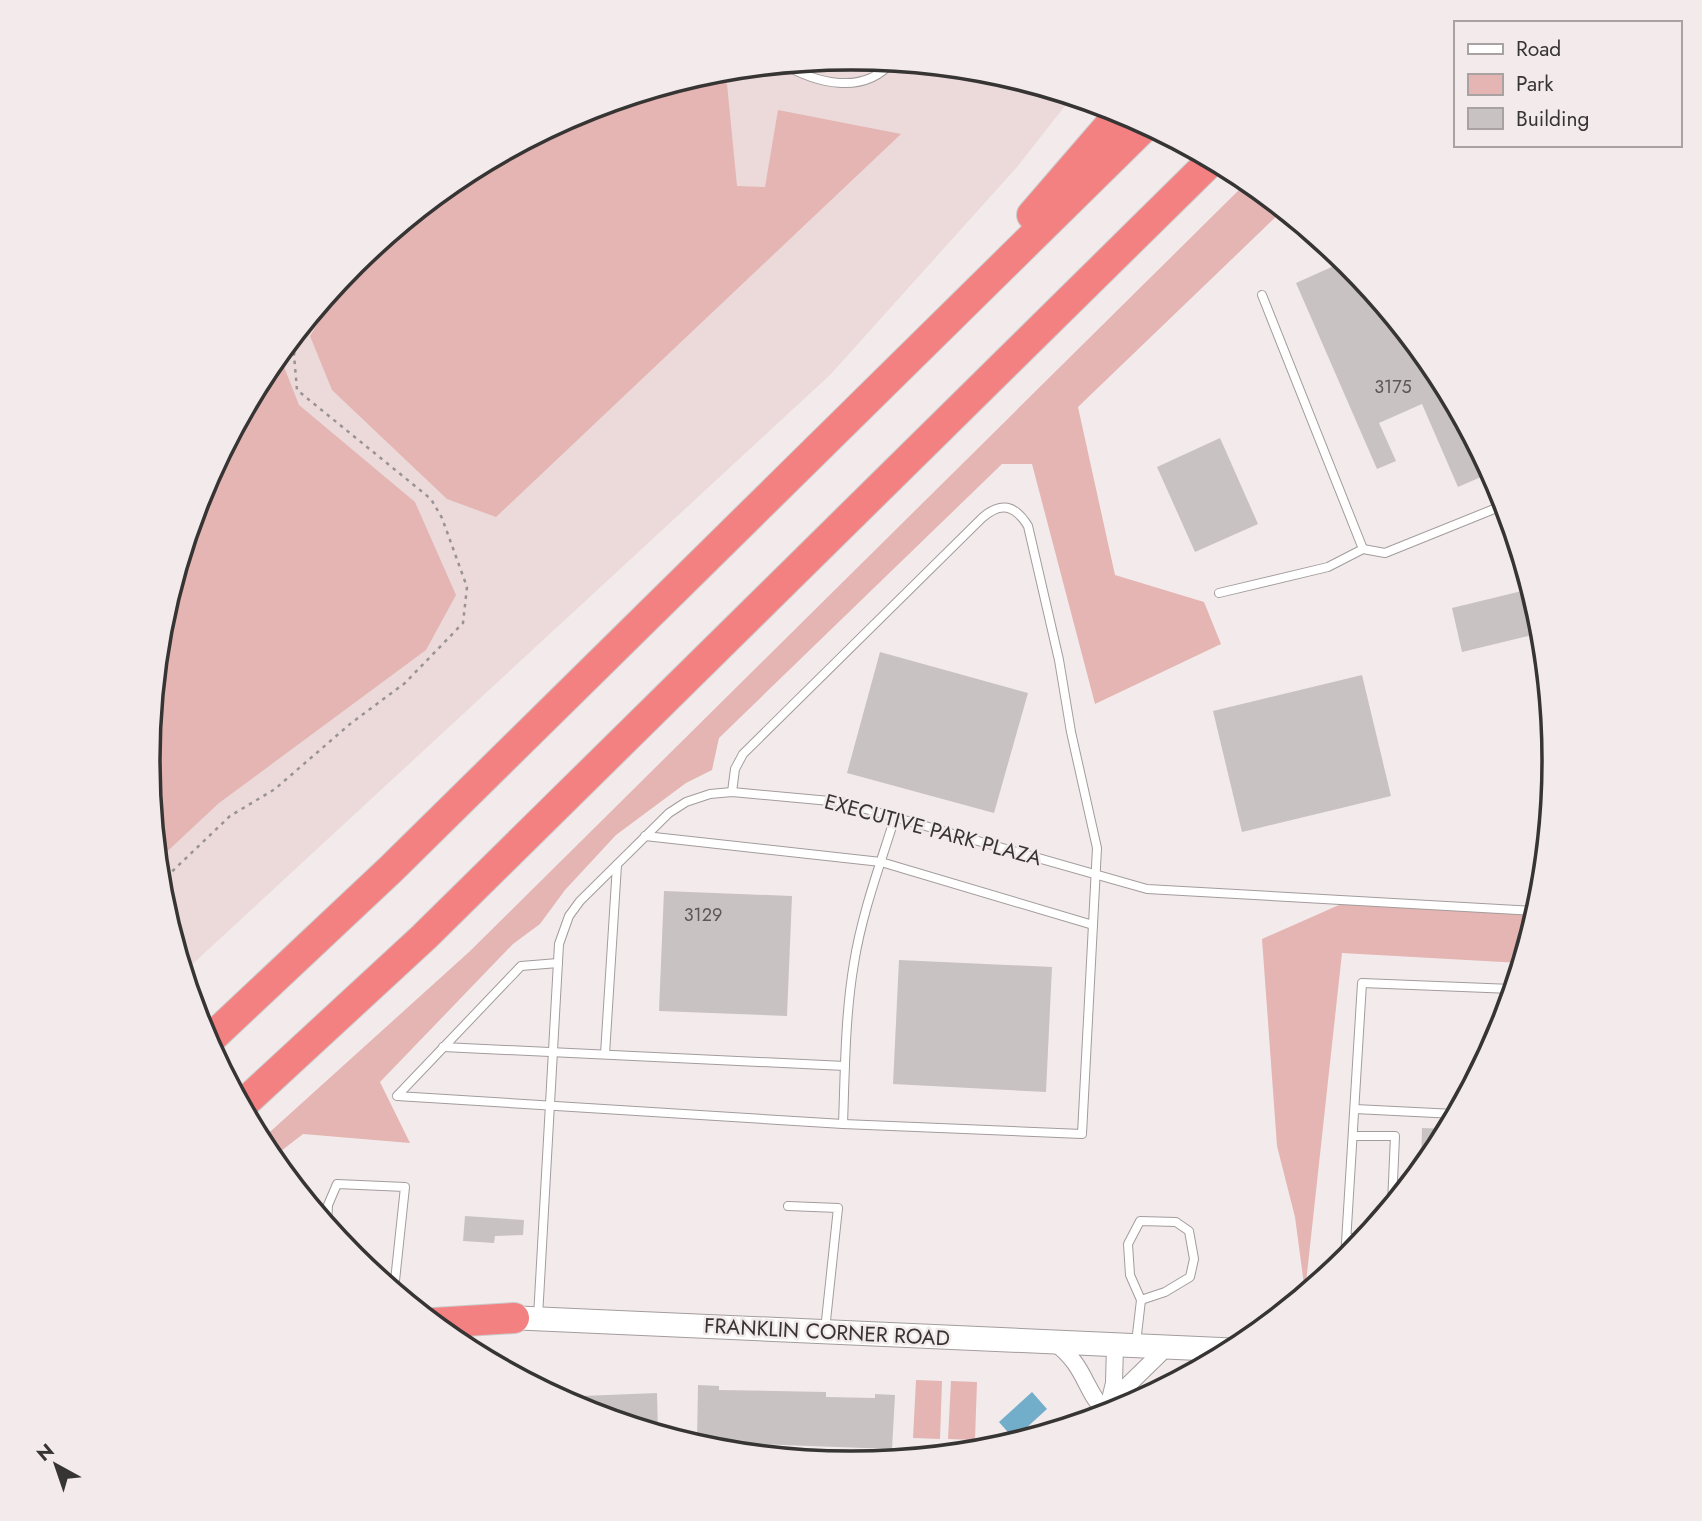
<svg xmlns="http://www.w3.org/2000/svg" width="1702" height="1521" font-family="Jost,sans-serif">
  <style>
    .built { fill: #ebdad9 }
    .green { fill: #e4b5b3 }
    .water { fill: #72adc9 }
    .building { fill: #c9c2c2 }
    .lines { fill: none; stroke-linecap: round; stroke-linejoin: round }
    .lane-casing { stroke: #a39c9c; stroke-width: 10 }
    .street-casing { stroke: #a39c9c; stroke-width: 18 }
    .secondary-casing { stroke: #a39c9c; stroke-width: 25 }
    .highway-casing { stroke: #cbcaca; stroke-width: 32 }
    .path { stroke: #999393; stroke-width: 2.5; stroke-dasharray: 3.5 5; stroke-linecap: butt }
    .lane { stroke: #fff; stroke-width: 8 }
    .street { stroke: #fff; stroke-width: 16 }
    .secondary { stroke: #fff; stroke-width: 23 }
    .highway { stroke: #f48182; stroke-width: 30 }
    .labels { text-anchor: middle; dominant-baseline: central; stroke-width: 5; stroke-linejoin: round; paint-order: stroke }
    .number-label { font-size: 18px; fill: #5c5858 }
    .street-label { font-size: 21px; fill: #373434; stroke: #f3ebeb }
    .rim { fill: none; stroke: #373434; stroke-width: 3.5 }
  </style>
  <rect width="100%" height="100%" fill="#f3ebeb"/>
  <path class="built" d="M851,58L988,71L1072,97L1017,167L830,375L184,972L162,897L148,760L162,623L202,491L267,370L354,263L461,176L582,111L714,71Z"/>
  <g class="green">
    <path d="M705,74L727,84L737,186L765,187L778,110L901,134L496,517L447,499L332,390L310,336L357,261L461,176L582,111Z"/>
    <path d="M1248,181L1283,210L1078,407L1115,575L1204,602L1221,644L1095,704L1032,464H1002L719,738L712,770L686,783L616,835L565,890L540,924L513,944L380,1082L410,1143L303,1134L272,1158L261,1140L469,952Z"/>
    <path d="M279,354L299,405L415,502L456,595L426,650L219,803L158,860L148,760L162,623L202,491L267,370Z"/>
    <path d="M1348,901L1535,916L1520,963L1342,953L1305,1292L1295,1217L1277,1146L1262,939Z"/>
    <path d="M916,1380L942,1381L940,1439L913,1438Z"/>
    <path d="M951,1381L977,1382L975,1440L948,1439Z"/>
  </g>
  <path class="water" d="M1032,1392L1047,1409L1014,1439L999,1422Z"/>
  <g class="building">
    <path d="M1345,261L1436,370L1490,473L1458,487L1422,404L1379,423L1396,461L1377,469L1296,283Z"/>
    <path d="M1220,438L1258,524L1195,552L1157,467Z"/>
    <path d="M1530,589L1541,633L1462,652L1452,608Z"/>
    <path d="M880,652L1028,693L994,813L847,773Z"/>
    <path d="M1362,675L1391,796L1242,832L1213,711Z"/>
    <path d="M664,891L792,896L787,1016L659,1011Z"/>
    <path d="M899,960L1052,967L1046,1092L893,1084Z"/>
    <path d="M1422,1128L1447,1129L1421,1168Z"/>
    <path d="M465,1216L524,1220L523,1235L495,1236L494,1243L463,1241Z"/>
    <path d="M698,1385L719,1386V1390L826,1392V1397L875,1398V1394L895,1395L892,1449L697,1442Z"/>
    <path d="M657,1393L658,1433L582,1410L558,1397Z"/>
  </g>
  <g class="lines">
    <g class="lane-casing">
      <g id="lane">
        <path d="M783,64C816,83 863,96 892,62"/>
        <path d="M1262,295L1363,549"/>
        <path d="M1219,593L1328,567L1363,549L1385,553L1504,505"/>
        <path d="M645,836L881,862L1093,925"/>
        <path d="M558,963L521,966L397,1096L843,1124L1082,1134L1097,848L1071,732L1059,660L1028,526C1015,505 1001,501 982,518L743,754L735,769L732,792"/>
        <path d="M443,1047L845,1066"/>
        <path d="M605,1054L617,865"/>
        <path d="M1355,1109L1455,1114"/>
        <path d="M843,1124C845,1071 845,1016 854,963C862,913 880,865 895,817"/>
        <path d="M1354,1136H1395L1392,1204"/>
        <path d="M788,1206L838,1208L825,1330"/>
        <path d="M327,1225L328,1205L337,1184L405,1187L394,1290"/>
        <path d="M1347,1238H1363"/>
        <path d="M1345,1259L1362,983L1512,989"/>
        <path d="M538,1317L559,944L569,916L580,901L669,813L686,802L710,794L732,792L841,802L1147,889L1536,911"/>
        <path d="M1136,1343L1141,1300L1130,1275L1128,1244L1140,1221L1176,1222L1189,1231L1194,1259L1190,1277L1165,1292L1141,1300"/>
      </g>
    </g>
    <g class="street-casing">
      <g id="street">
        <path d="M1054,1342C1087,1367 1083,1389 1107,1414"/>
        <path d="M1107,1412L1114,1383L1115,1345"/>
        <path d="M1107,1414L1119,1404L1126,1387L1167,1347"/>
      </g>
    </g>
    <g class="secondary-casing">
      <path id="secondary" d="M498,1317L1232,1350"/>
    </g>
    <g class="highway-casing">
      <g id="highway">
        <path d="M1032,215L1121,112"/>
        <path d="M208,1041L391,869L1146,125"/>
        <path d="M242,1105L424,937L1212,160"/>
        <path d="M434,1323L514,1318"/>
      </g>
    </g>
    <g class="path">
      <path d="M160,883L230,816L275,789L350,724L405,683L463,623L467,587L442,518L431,499L297,390L294,355L297,333"/>
      <path d="M471,1350L496,1353"/>
    </g>
    <use href="#lane" class="lane"/>
    <use href="#street" class="street"/>
    <use href="#secondary" class="secondary"/>
    <use href="#highway" class="highway"/>
  </g>
  <g class="labels">
    <g class="number-label">
      <text x="1393" y="387">3175</text>
      <text x="703" y="915">3129</text>
    </g>
    <g class="street-label">
      <text transform="translate(933 830) rotate(15)">EXECUTIVE PARK PLAZA</text>
      <text transform="translate(827 1332) rotate(3)">FRANKLIN CORNER ROAD</text>
    </g>
  </g>
  <path d="M0 0H1702V1521H0ZM850 70H852A690 690 0 0 1 1542 760V761A690 690 0 0 1 852 1451H850A690 690 0 0 1 160 761V760A690 690 0 0 1 850 70Z" fill="#f3ebeb" fill-rule="evenodd"/>
  <path class="rim" d="M850 70H852A690 690 0 0 1 1542 760V761A690 690 0 0 1 852 1451H850A690 690 0 0 1 160 761V760A690 690 0 0 1 850 70Z"/>
  <rect x="1454" y="21" width="228" height="126" fill="#f3ebeb" stroke="#a8a2a2" stroke-width="2"/>
  <rect x="1468" y="44" width="35" height="10" fill="#ffffff" stroke="#a8a2a2" stroke-width="2"/>
  <text x="1516" y="56" font-size="21" fill="#373434">Road</text>
  <rect x="1468" y="74" width="35" height="21" fill="#e4b5b3" stroke="#a8a2a2" stroke-width="2"/>
  <text x="1516" y="91" font-size="21" fill="#373434">Park</text>
  <rect x="1468" y="108" width="35" height="21" fill="#c9c2c2" stroke="#a8a2a2" stroke-width="2"/>
  <text x="1516" y="126" font-size="21" fill="#373434">Building</text>
  <g transform="translate(56 1465) rotate(320)" stroke="#f3ebeb" stroke-width="5" paint-order="stroke">
  <path d="M0-5L12 26L0 18L-12 26Z" fill="#373434"/>
  <text y="-10" font-size="19" font-weight="bold" text-anchor="middle" fill="#373434">N</text>
  </g>
</svg>
